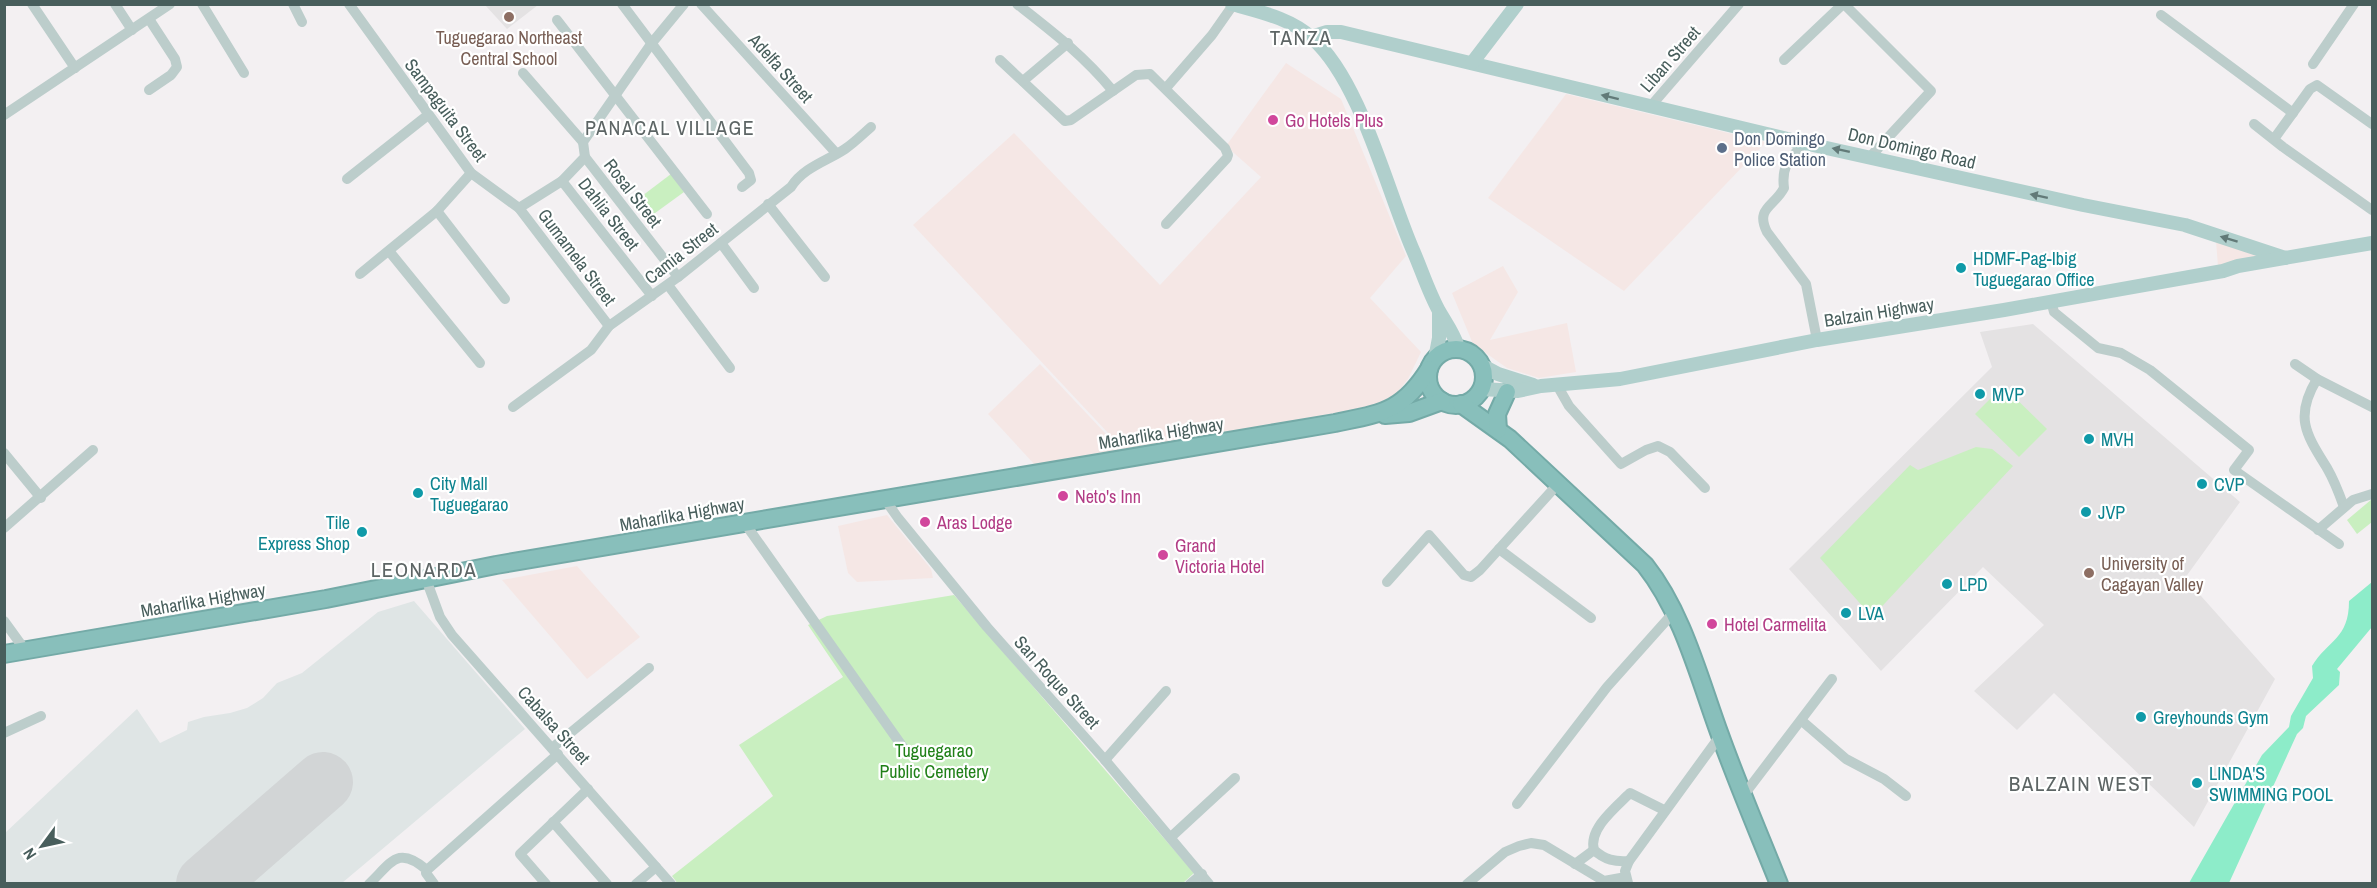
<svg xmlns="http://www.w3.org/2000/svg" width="2377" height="888" font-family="'Archivo Narrow',sans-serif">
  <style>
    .commercial { fill: #f5e7e5 }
    .education { fill: #e4e2e3 }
    .airport { fill: #dfe5e5 }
    .green { fill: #c9efc0 }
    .water { fill: #8decc9 }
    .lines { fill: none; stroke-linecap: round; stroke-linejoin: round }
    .runway { stroke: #d2d5d6; stroke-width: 60 }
    .highway-casing { stroke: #74aaa7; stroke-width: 20 }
    .minor { stroke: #bccdcb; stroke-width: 10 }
    .major { stroke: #b0cfcc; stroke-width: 14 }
    .highway { stroke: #88bfbb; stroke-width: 16 }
    .oneway { fill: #627a78 }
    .education-dot { fill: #8d6e63; stroke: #fff; stroke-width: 2 }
    .hotel-dot { fill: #d1479c; stroke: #fff; stroke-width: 2 }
    .service-dot { fill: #5c6f8a; stroke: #fff; stroke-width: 2 }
    .culture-dot { fill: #0f9aa8; stroke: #fff; stroke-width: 2 }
    .labels { text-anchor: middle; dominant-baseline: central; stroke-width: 4.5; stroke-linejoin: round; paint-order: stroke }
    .education-label { font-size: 18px; fill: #785e54; stroke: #fff }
    .street-label { font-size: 18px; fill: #485e5c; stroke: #fff }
    .hotel-label { font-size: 18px; fill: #b23c85; stroke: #fff; text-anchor: start }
    .service-label { font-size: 18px; fill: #4e5e75; stroke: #fff; text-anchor: start }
    .culture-label { font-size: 18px; fill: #0d838f; stroke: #fff; text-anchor: start }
    .park-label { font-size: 18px; fill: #208018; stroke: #fff }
    .neighbourhood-label { font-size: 20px; letter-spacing: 1.5px; fill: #5d6565; stroke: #fff }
    .quarter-label { font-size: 21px; letter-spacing: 1.5px; fill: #5d6565; stroke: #fff }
  </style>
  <rect width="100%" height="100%" fill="#f3f0f2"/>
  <g class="commercial">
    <path d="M1286,63L1341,99L1406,256L1370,298L1421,352L1408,379L1396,394L1382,402L1358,409L1124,450L913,225L1014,133L1160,285L1261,177L1226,146Z"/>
    <path d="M1566,94L1766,142L1624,291L1488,198Z"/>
    <path d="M2216,241L2256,253V260L2218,266Z"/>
    <path d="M1503,266L1518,292L1490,340L1567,323L1576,372L1539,378L1507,368L1473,344L1452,293Z"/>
    <path d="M1040,364L1122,451L1035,465L988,414Z"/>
    <path d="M887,515L931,569L933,578L857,582L848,573L838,526Z"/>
    <path d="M577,566L640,637L587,679L502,580Z"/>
  </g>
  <g class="education">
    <path d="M485,5H538L507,29Z"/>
    <path d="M2033,324L2240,502L2185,578L2275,679L2194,827L2054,693L2017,730L1974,691L2044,625L1983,567L1881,671L1789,569L1992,367L1980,332Z"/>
  </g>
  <path class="airport" d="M414,601L525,729L342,883H5V833L137,709L160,743L187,730L188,722L204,717L230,713L247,708L263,698L277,683L302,673L378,612Z"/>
  <g class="green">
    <path d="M671,174L684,192L651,216L638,199Z"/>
    <path d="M2003,386L2047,429L2019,457L1975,414Z"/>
    <path d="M1976,447L1992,449L2013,466L1872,617L1820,558L1910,465L1918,470Z"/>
    <path d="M2372,499V522L2357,534L2347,520Z"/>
    <path d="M954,595L1194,873L1182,884H678L672,876L773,796L739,745L843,677L808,625L827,616Z"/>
  </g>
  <path class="water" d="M2372,582V627L2337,669L2340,672L2339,685L2306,716L2303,728L2297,734L2229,883H2189L2262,755L2289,727L2291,716L2313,678L2312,666C2328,640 2349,639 2349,601Z"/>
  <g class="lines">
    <path class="runway" d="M206,884L323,782"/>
    <g class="highway-casing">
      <g id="highway">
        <circle cx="1456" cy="377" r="28"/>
        <path d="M1461,404L1510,439L1645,565C1683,613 1699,678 1720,735C1738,785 1759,834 1779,884"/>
        <path d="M1385,415L1409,413L1442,401"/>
        <path d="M1498,430L1497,414L1507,392"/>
        <path d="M4,654L326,599L496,565L1335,423C1382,413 1402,412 1429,369"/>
      </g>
    </g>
    <g class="minor">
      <path d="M32,4L75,68"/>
      <path d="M115,4L132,30"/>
      <path d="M202,4L244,73"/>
      <path d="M293,4L302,22"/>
      <path d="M349,4L471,173L519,208L562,181L585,157L583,142L651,44L684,4"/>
      <path d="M622,4L749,173L751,180L742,187"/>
      <path d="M701,4L836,153"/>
      <path d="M1017,4C1054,33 1083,55 1113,91"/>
      <path d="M1844,4L1931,91L1870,157"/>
      <path d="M2161,15L2293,113"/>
      <path d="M149,19L175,59L177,67L171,75L149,90"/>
      <path d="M557,20L707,214"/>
      <path d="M1000,60L1065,121L1071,120L1136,75L1150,74L1225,148L1228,155L1227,158L1166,224"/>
      <path d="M1784,60L1843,4"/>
      <path d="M2313,64L2354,4"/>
      <path d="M523,73L583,142"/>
      <path d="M1023,81L1068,43"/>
      <path d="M1166,88L1212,35L1233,5"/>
      <path d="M1650,107L1739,4"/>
      <path d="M4,115L170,4"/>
      <path d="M2254,124L2283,147L2372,210"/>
      <path d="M2274,139L2310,89L2317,85L2372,124"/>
      <path d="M1804,143C1790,159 1781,165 1784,188C1774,207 1755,208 1767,232L1806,284L1817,340"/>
      <path d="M585,157L678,277"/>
      <path d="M347,179L428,115"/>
      <path d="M562,181L652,296"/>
      <path d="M768,204L825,277"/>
      <path d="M519,208L609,326"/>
      <path d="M437,211L505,299"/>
      <path d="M721,243L754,288"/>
      <path d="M389,251L480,363"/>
      <path d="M360,274L437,211L471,173"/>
      <path d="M668,285L730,368"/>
      <path d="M2051,301L2054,312L2098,348L2121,353L2150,370L2249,450L2234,470L2339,544"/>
      <path d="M2295,364L2317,379L2372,407"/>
      <path d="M2317,379C2294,417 2306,434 2327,468C2334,480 2339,493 2344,507"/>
      <path d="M1557,385L1569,406L1621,464L1646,450L1658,446L1670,452L1705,488"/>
      <path d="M513,407L591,350L609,326L678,277L791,187C804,167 827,161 845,149C854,143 863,134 871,127"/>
      <path d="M4,453L41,498"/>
      <path d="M884,498L898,518L987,627L1105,760L1209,884"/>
      <path d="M744,522L907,753"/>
      <path d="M4,528L93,450"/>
      <path d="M2318,530L2353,500L2372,494"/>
      <path d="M1499,549L1591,618"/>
      <path d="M426,579L440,617L452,635L671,884"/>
      <path d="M1387,582L1429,535L1464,575L1471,577L1480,570L1558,484"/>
      <path d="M4,621L25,650"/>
      <path d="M1802,721L1846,759L1884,779L1906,796"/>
      <path d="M4,733L41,716"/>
      <path d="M552,748L649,668"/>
      <path d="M1105,760L1166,691"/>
      <path d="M1743,796L1832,679"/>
      <path d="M1517,804L1607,687L1674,612"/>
      <path d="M553,822L607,884"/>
      <path d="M1171,837L1235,778"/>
      <path d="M1629,861C1615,862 1605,860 1594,850C1588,829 1616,807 1630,793L1664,810"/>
      <path d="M1575,864L1594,850"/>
      <path d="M427,870L558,754"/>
      <path d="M1628,883L1625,871L1629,861L1720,736"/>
      <path d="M369,884C392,862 398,845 427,870L426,873L434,884"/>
      <path d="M546,884L520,854L588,789"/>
      <path d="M636,884L656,867"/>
      <path d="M1190,884L1202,874"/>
      <path d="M1467,884L1505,852L1519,846L1531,843L1544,845L1604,881L1626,877"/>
    </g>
    <g class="major">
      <path d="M1232,4C1260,12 1290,18 1312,38C1360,80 1386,187 1412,248C1421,268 1428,291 1439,311C1446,323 1454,334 1458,347L1462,349"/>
      <path d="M1311,37L1327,32H1341L1804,143L2083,205L2185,225L2285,258"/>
      <path d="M1472,63L1517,4"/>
      <path d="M1435,359L1439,338V312"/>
      <path d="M1481,365L1498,374L1533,385"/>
      <path d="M1481,389L1518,391L1541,386L1620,379L1817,340L2004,310L2223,271L2238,266L2372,243"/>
    </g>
    <use href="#highway" class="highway"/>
  </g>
  <defs><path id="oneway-solid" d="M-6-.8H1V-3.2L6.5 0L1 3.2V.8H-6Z" transform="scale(1.5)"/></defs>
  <g class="oneway">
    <use href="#oneway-solid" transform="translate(1610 97) rotate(-166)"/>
    <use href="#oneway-solid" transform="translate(1841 150) rotate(-168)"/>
    <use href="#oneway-solid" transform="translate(2039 196) rotate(-168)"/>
    <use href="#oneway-solid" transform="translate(2229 239) rotate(-163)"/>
  </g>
  <g class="education-dot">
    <circle cx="509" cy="17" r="6"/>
    <circle cx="2089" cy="573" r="6"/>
  </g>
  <g class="hotel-dot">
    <circle cx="1273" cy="120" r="6"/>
    <circle cx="1063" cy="496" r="6"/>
    <circle cx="925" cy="522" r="6"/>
    <circle cx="1163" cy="555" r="6"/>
    <circle cx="1712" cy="624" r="6"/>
  </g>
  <circle class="service-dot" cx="1722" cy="148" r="6"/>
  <g class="culture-dot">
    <circle cx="1961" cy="268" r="6"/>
    <circle cx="1980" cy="394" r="6"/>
    <circle cx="2089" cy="439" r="6"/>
    <circle cx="2202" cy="484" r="6"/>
    <circle cx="418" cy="493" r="6"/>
    <circle cx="2086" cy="512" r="6"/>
    <circle cx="362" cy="532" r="6"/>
    <circle cx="1947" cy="584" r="6"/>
    <circle cx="1846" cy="613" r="6"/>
    <circle cx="2141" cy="717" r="6"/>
    <circle cx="2197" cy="783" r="6"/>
  </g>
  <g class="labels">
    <g class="education-label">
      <text x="509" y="37">Tuguegarao Northeast<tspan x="509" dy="21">Central School</tspan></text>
      <text x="2101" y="563" text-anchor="start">University of<tspan x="2101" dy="21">Cagayan Valley</tspan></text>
    </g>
    <g class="street-label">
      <text transform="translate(1670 59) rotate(-49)">Liban Street</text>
      <text transform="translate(781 68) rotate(48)">Adelfa Street</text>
      <text transform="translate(446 110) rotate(53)">Sampaguita Street</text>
      <text transform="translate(1912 148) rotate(13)">Don Domingo Road</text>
      <text transform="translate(633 193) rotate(52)">Rosal Street</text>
      <text transform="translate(609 214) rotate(52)">Dahlia Street</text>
      <text transform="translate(681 253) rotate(-38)">Camia Street</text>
      <text transform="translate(577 257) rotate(53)">Gumamela Street</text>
      <text transform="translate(1879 312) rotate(-9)">Balzain Highway</text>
      <text transform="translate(1161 433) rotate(-9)">Maharlika Highway</text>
      <text transform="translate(682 514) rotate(-10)">Maharlika Highway</text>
      <text transform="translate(203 600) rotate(-10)">Maharlika Highway</text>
      <text transform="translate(1057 682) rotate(48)">San Roque Street</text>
      <text transform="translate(554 725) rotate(48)">Cabalsa Street</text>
    </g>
    <g class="hotel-label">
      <text x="1285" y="120">Go Hotels Plus</text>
      <text x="1075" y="496">Neto's Inn</text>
      <text x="937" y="522">Aras Lodge</text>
      <text x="1175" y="545">Grand<tspan x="1175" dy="21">Victoria Hotel</tspan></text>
      <text x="1724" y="624">Hotel Carmelita</text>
    </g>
    <g class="service-label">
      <text x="1734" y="138">Don Domingo<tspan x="1734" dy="21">Police Station</tspan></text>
    </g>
    <g class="culture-label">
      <text x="1973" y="258">HDMF-Pag-Ibig<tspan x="1973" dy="21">Tuguegarao Office</tspan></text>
      <text x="1992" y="394">MVP</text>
      <text x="2101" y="439">MVH</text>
      <text x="430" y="483">City Mall<tspan x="430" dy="21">Tuguegarao</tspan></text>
      <text x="2214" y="484">CVP</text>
      <text x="2098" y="512">JVP</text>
      <text x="350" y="522" text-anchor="end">Tile<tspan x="350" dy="21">Express Shop</tspan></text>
      <text x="1959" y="584">LPD</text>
      <text x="1858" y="613">LVA</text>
      <text x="2153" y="717">Greyhounds Gym</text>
      <text x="2209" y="773">LINDA'S<tspan x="2209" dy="21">SWIMMING POOL</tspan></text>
    </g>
    <g class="park-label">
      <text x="934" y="750">Tuguegarao<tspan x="934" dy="21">Public Cemetery</tspan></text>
    </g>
    <g class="neighbourhood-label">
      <text x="670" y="127">PANACAL VILLAGE</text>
    </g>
    <g class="quarter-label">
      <text x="1301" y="37">TANZA</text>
      <text x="424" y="569">LEONARDA</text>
      <text x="2081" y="783">BALZAIN WEST</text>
    </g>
  </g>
  <rect width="2377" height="888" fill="none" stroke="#485e5c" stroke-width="12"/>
  <g transform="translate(42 846) rotate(237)" stroke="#ffffff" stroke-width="4.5" paint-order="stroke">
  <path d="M0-4.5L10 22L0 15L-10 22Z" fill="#485e5c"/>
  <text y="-9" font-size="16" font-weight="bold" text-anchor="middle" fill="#485e5c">N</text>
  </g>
</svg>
